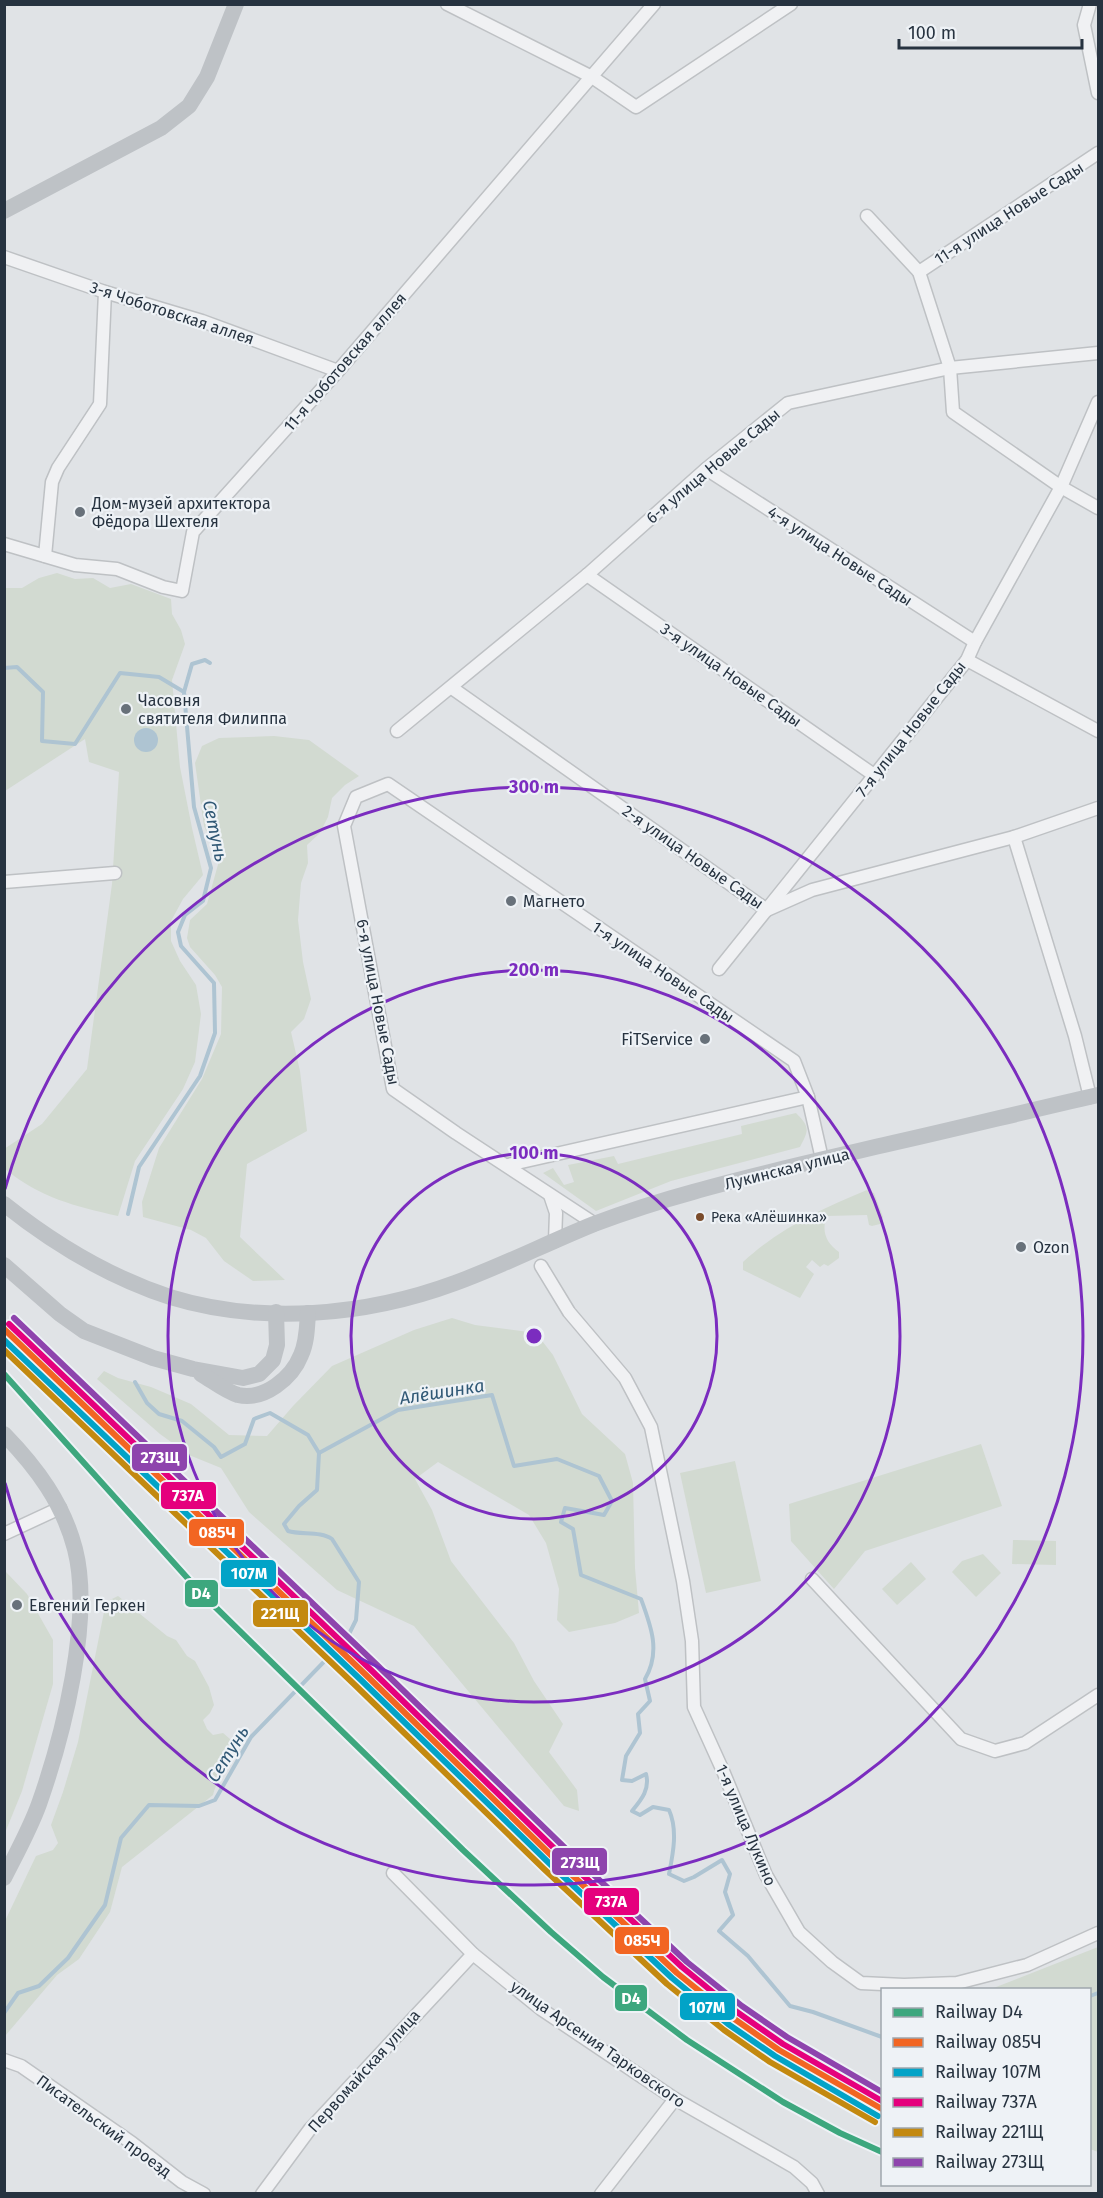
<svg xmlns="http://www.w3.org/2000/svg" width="1103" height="2198" font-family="'Fira Sans',sans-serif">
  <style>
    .green { fill: #d2dad1 }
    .water { fill: #aec4d2 }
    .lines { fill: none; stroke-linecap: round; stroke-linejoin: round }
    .stream { stroke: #aec4d2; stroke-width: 4 }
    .street-casing { stroke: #bec1c4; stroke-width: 15 }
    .street { stroke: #f0f1f3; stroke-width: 12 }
    .secondary { stroke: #bec2c6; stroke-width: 16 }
    .rail-1-casing { stroke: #eef2f6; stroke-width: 10 }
    .rail-2-casing { stroke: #eef2f6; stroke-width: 10 }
    .rail-3-casing { stroke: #eef2f6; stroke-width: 10 }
    .rail-4-casing { stroke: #eef2f6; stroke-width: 10 }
    .rail-5-casing { stroke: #eef2f6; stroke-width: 10 }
    .rail-6-casing { stroke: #eef2f6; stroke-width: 10 }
    .rail-1 { stroke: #3da77e; stroke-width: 6 }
    .rail-2 { stroke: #f26522; stroke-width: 6 }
    .rail-3 { stroke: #02a3c7; stroke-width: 6 }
    .rail-4 { stroke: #e5007d; stroke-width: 6 }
    .rail-5 { stroke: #c38910; stroke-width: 6 }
    .rail-6 { stroke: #8e44ad; stroke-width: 6 }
    .ring { fill: none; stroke: #7b2cbf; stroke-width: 3 }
    .poi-dot { fill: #68717a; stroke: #eef2f6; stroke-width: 2 }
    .bus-dot { fill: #7a4b2a; stroke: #eef2f6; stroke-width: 2 }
    .labels { text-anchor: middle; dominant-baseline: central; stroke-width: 4.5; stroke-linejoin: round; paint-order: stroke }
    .bus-label { font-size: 14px; fill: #273340; stroke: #eef2f6; text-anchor: start }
    .street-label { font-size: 16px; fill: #273340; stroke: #eef2f6 }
    .poi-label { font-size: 16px; fill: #273340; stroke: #eef2f6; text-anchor: start }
    .water-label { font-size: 18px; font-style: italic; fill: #305875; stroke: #eef2f6 }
    .centre { fill: #7b2cbf; stroke: #eef2f6; stroke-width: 3 }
    .ring-label { font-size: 18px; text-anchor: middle; font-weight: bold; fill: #7b2cbf; stroke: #eef2f6; stroke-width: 4.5; stroke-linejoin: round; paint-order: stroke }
    .line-badge { stroke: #eef2f6; stroke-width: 2 }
    .badge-label { font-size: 16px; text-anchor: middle; font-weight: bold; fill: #fff }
  </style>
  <rect width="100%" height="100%" fill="#e0e3e6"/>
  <g class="green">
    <path d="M57,573L75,579L93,578L110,588L131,584L171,599L172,614L181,630L185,644L172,680L180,767L192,828L203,875L183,899L171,921V941L180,961L196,985L201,1014L195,1062L183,1089L135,1161L118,1216C74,1206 41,1198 5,1169L4,1149L42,1124L87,1069L112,884L119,772L89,762L85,739L5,791V588H22L39,578Z"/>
    <path d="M274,736L309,740L359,776L345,785L332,798L328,817L320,833L307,845L308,863L301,883L298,920L303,962L311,999L304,1019L291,1032L300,1071L307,1131L247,1164L240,1237L285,1280L253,1281L224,1261L206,1238L191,1230L143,1217L142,1202L159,1148L202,1079L221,1034L222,987L215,975L190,947L187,938L190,920L207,904L219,861L204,826L195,763L202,746L219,738Z"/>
    <path d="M796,1113C810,1127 809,1130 800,1147L671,1181L596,1211L543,1173L553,1168L564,1185L574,1182L568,1165L614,1156L618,1164L742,1134L741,1126Z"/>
    <path d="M867,1190L874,1193L883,1217L880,1224L872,1226L869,1225L867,1215L827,1216C821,1231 826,1243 839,1252V1258L828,1266L824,1264L820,1267L812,1260L806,1267L814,1274L800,1298L743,1270V1262C780,1228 821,1209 867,1190Z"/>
    <path d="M452,1318L475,1325L536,1333L553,1355L582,1414L625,1454L633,1483L635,1568L639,1613L615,1623L569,1632L557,1620L559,1589L546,1543L529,1515L438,1462L415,1479L432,1510L451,1561L514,1643L534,1681L563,1724L549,1752L577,1790L579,1811L564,1806L414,1626L337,1590L249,1512L221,1468L189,1455L160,1434L97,1379L104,1371L118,1378L151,1387L191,1404L229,1435L267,1436L293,1406L332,1366L414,1330Z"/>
    <path d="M981,1444L1002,1506L865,1551L834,1589L791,1541L789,1504Z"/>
    <path d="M735,1461L761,1581L706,1593L680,1473Z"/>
    <path d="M1013,1540L1056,1541V1565L1012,1564Z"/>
    <path d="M983,1554L1001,1573L976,1597L952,1572L962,1561Z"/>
    <path d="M911,1562L926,1579L897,1605L882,1589Z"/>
    <path d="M5,1571L27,1594L53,1640V1684L22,1791L5,1833Z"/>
    <path d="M118,1596L167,1636L176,1640L187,1656L195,1661L209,1687L214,1705L210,1713L203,1720L207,1729L213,1735L223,1733L237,1745C235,1764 217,1776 213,1795L122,1867L110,1912L79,1959L57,1975L5,2036V1921L36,1856L53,1850L58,1843L51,1825L63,1792L78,1742L105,1607L110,1600Z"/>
    <path d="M1098,1947V2152L1090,2149V1990L991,1989Z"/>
  </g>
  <circle class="water" cx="146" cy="740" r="12"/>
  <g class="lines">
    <g class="stream">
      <path d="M4,668L17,667L43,692L42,741L75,744L120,673L159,677L184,692L194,807L211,868L203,901L185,915L178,932L181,946L214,983L215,1033L200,1076L139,1167L128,1214"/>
      <path d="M184,692L192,664L205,660L210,663"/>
      <path d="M319,1453L398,1410L492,1395L514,1466L557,1459L599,1476L612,1501L604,1515L565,1508L561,1522L573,1529L581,1575L641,1599C651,1626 661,1652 645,1679L650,1701L638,1714L640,1733L626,1756L622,1780L632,1781L646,1774C650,1789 642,1799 632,1811L640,1815L653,1807L669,1810C678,1830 673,1854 669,1874L684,1881L694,1877L722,1860L730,1874L725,1892L733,1915L719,1931L748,1956L790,2006L813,2012L882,2037"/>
      <path d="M1090,1996L1098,1993"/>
      <path d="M4,2013L18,1993L39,1986L68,1958L105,1905L121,1838L149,1805L199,1806L215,1800L251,1737L347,1638L356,1620L359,1582L332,1539C321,1531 301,1535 288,1531L284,1524L299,1506L317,1490L319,1453L308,1435L270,1413L254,1419L245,1444L221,1457L214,1447L182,1421L159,1414L147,1403L135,1382"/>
    </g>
    <g class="street-casing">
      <g id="street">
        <path d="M447,4L592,77L636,107L791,4"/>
        <path d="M1090,4L1084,25L1098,93"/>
        <path d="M867,216L919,272L950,368L953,412L1061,487L1098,508"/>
        <path d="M4,257L105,292L202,321L338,371"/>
        <path d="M919,272L1098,153"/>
        <path d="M706,469L975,642"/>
        <path d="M4,544L75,565L117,569L163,587L182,591L193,532L338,371L654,4"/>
        <path d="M45,556L52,482L58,468L100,404L105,292"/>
        <path d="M587,575L874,775"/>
        <path d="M967,660L1098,731"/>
        <path d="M452,688L767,910L812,890L1014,837L1098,808"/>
        <path d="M397,731L587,575L706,469L788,403L950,368L1098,353"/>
        <path d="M1014,837L1075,1036L1090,1097"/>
        <path d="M4,882L115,873"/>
        <path d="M719,969L967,660L975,642L1061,487L1098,402"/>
        <path d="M508,1165L808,1097"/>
        <path d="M550,1195L556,1213L555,1241"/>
        <path d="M595,1224L456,1133L393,1089L344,826L356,797L388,784L794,1061L808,1097L822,1159"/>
        <path d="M541,1266L569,1312L625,1378L651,1427L683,1581L692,1641L694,1707L723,1771L766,1875L799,1932L832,1962L861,1983L904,1985L957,1983L1027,1965L1098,1933"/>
        <path d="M4,1534L60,1508"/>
        <path d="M812,1579L961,1739L995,1751L1025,1743L1098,1695"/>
        <path d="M393,1873L473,1954L541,2009L675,2099L794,2167L812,2183L818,2194"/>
        <path d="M4,2060L21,2066L132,2143L182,2182L204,2194"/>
        <path d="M262,2194L310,2129L473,1954"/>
        <path d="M601,2194L675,2099"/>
      </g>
    </g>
    <use href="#street" class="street"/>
    <g class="secondary">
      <path d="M4,211L161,128L189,106L207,77L236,4"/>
      <path d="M4,1204C54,1244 109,1277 170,1297C261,1325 366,1316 455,1283C502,1266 547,1243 594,1224C626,1212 660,1201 693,1192C756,1174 820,1160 884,1145C956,1129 1027,1111 1098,1095"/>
      <path d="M4,1265L60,1314L84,1331L153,1358L193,1369L243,1378L259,1374L273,1360L277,1345L276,1312"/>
      <path d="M201,1374C213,1381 225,1391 238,1395C264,1401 292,1378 301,1355C307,1342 307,1327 308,1313"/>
      <path d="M4,1434C37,1468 63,1503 75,1549C93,1619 63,1736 39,1804C30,1829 16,1854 4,1878"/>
    </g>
    <g class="rail-1-casing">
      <path id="rail-1" d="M4,1374L200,1592L463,1850L551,1932L603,1977L687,2040L783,2102L840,2133L882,2152"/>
    </g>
    <g class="rail-2-casing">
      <path id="rail-2" d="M4,1329L366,1675L554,1858L677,1973L733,2018L779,2050L882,2109"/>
    </g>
    <g class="rail-3-casing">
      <path id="rail-3" d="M4,1340L361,1680L549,1863L672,1978L728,2024L775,2056L878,2116"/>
    </g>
    <g class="rail-4-casing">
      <path id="rail-4" d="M9,1324L371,1670L559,1853L682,1967L737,2012L783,2044L882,2101"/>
    </g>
    <g class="rail-5-casing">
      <path id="rail-5" d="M4,1350L356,1686L544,1869L667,1984L724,2030L770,2062L875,2122"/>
    </g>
    <g class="rail-6-casing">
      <path id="rail-6" d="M14,1318L376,1664L564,1847L687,1962L742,2006L787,2037L882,2092"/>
    </g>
    <use href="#rail-1" class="rail-1"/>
    <use href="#rail-2" class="rail-2"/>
    <use href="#rail-3" class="rail-3"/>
    <use href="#rail-4" class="rail-4"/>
    <use href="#rail-5" class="rail-5"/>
    <use href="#rail-6" class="rail-6"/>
  </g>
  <g class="ring">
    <circle cx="534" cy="1336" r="183"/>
    <circle cx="534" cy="1336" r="366"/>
    <path d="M5 1189A549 549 0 1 1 5 1483"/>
  </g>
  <g class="poi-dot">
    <circle cx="80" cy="512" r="6"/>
    <circle cx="126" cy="709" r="6"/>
    <circle cx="511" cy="901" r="6"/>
    <circle cx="705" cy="1039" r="6"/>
    <circle cx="1021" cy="1247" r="6"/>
    <circle cx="17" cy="1605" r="6"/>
  </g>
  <circle class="bus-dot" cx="700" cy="1217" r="5"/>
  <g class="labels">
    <g class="bus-label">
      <text x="711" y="1217">Река «Алёшинка»</text>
    </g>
    <g class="street-label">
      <text transform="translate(1009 213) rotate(-33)">11-я улица Новые Сады</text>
      <text transform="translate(172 313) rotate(18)">3-я Чоботовская аллея</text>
      <text transform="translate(345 362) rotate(-49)">11-я Чоботовская аллея</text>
      <text transform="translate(713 466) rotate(-40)">6-я улица Новые Сады</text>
      <text transform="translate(840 556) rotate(33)">4-я улица Новые Сады</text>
      <text transform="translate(731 675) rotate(35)">3-я улица Новые Сады</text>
      <text transform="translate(911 729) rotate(-52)">7-я улица Новые Сады</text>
      <text transform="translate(693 857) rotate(35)">2-я улица Новые Сады</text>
      <text transform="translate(663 972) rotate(34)">1-я улица Новые Сады</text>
      <text transform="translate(378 1002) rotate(79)">6-я улица Новые Сады</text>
      <text transform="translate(787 1169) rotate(-14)">Лукинская улица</text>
      <text transform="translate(746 1825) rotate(67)">1-я улица Лукино</text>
      <text transform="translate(598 2044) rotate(35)">улица Арсения Тарковского</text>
      <text transform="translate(364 2071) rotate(-48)">Первомайская улица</text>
      <text transform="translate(104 2126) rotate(36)">Писательский проезд</text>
    </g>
    <g class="poi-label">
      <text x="92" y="503">Дом-музей архитектора<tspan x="92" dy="18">Фёдора Шехтеля</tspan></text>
      <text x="138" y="700">Часовня<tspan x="138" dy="18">святителя Филиппа</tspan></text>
      <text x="523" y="901">Магнето</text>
      <text x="693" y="1039" text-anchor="end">FiTService</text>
      <text x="1033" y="1247">Ozon</text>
      <text x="29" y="1605">Евгений Геркен</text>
    </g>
    <g class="water-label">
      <text transform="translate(215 831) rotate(78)">Сетунь</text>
      <text transform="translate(442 1392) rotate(-9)">Алёшинка</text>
      <text transform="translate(228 1754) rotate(-58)">Сетунь</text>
    </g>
  </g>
  <circle cx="534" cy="1336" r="9" class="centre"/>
  <g class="ring-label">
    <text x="534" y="793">300 m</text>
    <text x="534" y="976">200 m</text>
    <text x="534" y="1159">100 m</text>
  </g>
  <g class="line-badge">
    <rect x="131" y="1443" width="57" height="29" rx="6" fill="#8e44ad"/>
    <rect x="160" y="1481" width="57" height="29" rx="6" fill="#e5007d"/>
    <rect x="188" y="1518" width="57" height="29" rx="6" fill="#f26522"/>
    <rect x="220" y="1559" width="57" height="29" rx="6" fill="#02a3c7"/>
    <rect x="184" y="1579" width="35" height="29" rx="6" fill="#3da77e"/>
    <rect x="252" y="1599" width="57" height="29" rx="6" fill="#c38910"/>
    <rect x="551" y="1847" width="57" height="29" rx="6" fill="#8e44ad"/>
    <rect x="583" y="1887" width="57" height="29" rx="6" fill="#e5007d"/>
    <rect x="614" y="1926" width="56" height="29" rx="6" fill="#f26522"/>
    <rect x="614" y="1984" width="34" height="28" rx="6" fill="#3da77e"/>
    <rect x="679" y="1992" width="57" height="29" rx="6" fill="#02a3c7"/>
  </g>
  <g class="badge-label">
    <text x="160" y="1463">273Щ</text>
    <text x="188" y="1501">737А</text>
    <text x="217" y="1538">085Ч</text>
    <text x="249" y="1579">107М</text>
    <text x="201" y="1599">D4</text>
    <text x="280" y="1619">221Щ</text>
    <text x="580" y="1868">273Щ</text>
    <text x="611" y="1907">737А</text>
    <text x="642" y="1946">085Ч</text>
    <text x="631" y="2004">D4</text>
    <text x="707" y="2013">107М</text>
  </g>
  <rect width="1103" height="2198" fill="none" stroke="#273340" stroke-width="12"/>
  <rect x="881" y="1988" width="210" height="198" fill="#eef2f6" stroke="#9ea6ad" stroke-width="1.5"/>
  <rect x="893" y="2008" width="30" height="9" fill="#3da77e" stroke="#9ea6ad" stroke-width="1.5"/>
  <text x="935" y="2018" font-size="18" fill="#273340">Railway D4</text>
  <rect x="893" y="2038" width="30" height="9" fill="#f26522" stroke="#9ea6ad" stroke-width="1.5"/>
  <text x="935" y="2048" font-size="18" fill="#273340">Railway 085Ч</text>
  <rect x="893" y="2068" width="30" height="9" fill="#02a3c7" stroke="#9ea6ad" stroke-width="1.5"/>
  <text x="935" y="2078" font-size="18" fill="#273340">Railway 107М</text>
  <rect x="893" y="2098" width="30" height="9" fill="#e5007d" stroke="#9ea6ad" stroke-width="1.5"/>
  <text x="935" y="2108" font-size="18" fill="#273340">Railway 737А</text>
  <rect x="893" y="2128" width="30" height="9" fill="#c38910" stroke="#9ea6ad" stroke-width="1.5"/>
  <text x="935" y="2138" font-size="18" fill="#273340">Railway 221Щ</text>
  <rect x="893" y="2158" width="30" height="9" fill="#8e44ad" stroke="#9ea6ad" stroke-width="1.5"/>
  <text x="935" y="2168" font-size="18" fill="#273340">Railway 273Щ</text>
  <path d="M899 39v9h183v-9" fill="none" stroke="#273340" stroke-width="3"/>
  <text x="908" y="39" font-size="18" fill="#273340" stroke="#eef2f6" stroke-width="4.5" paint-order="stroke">100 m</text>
</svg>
